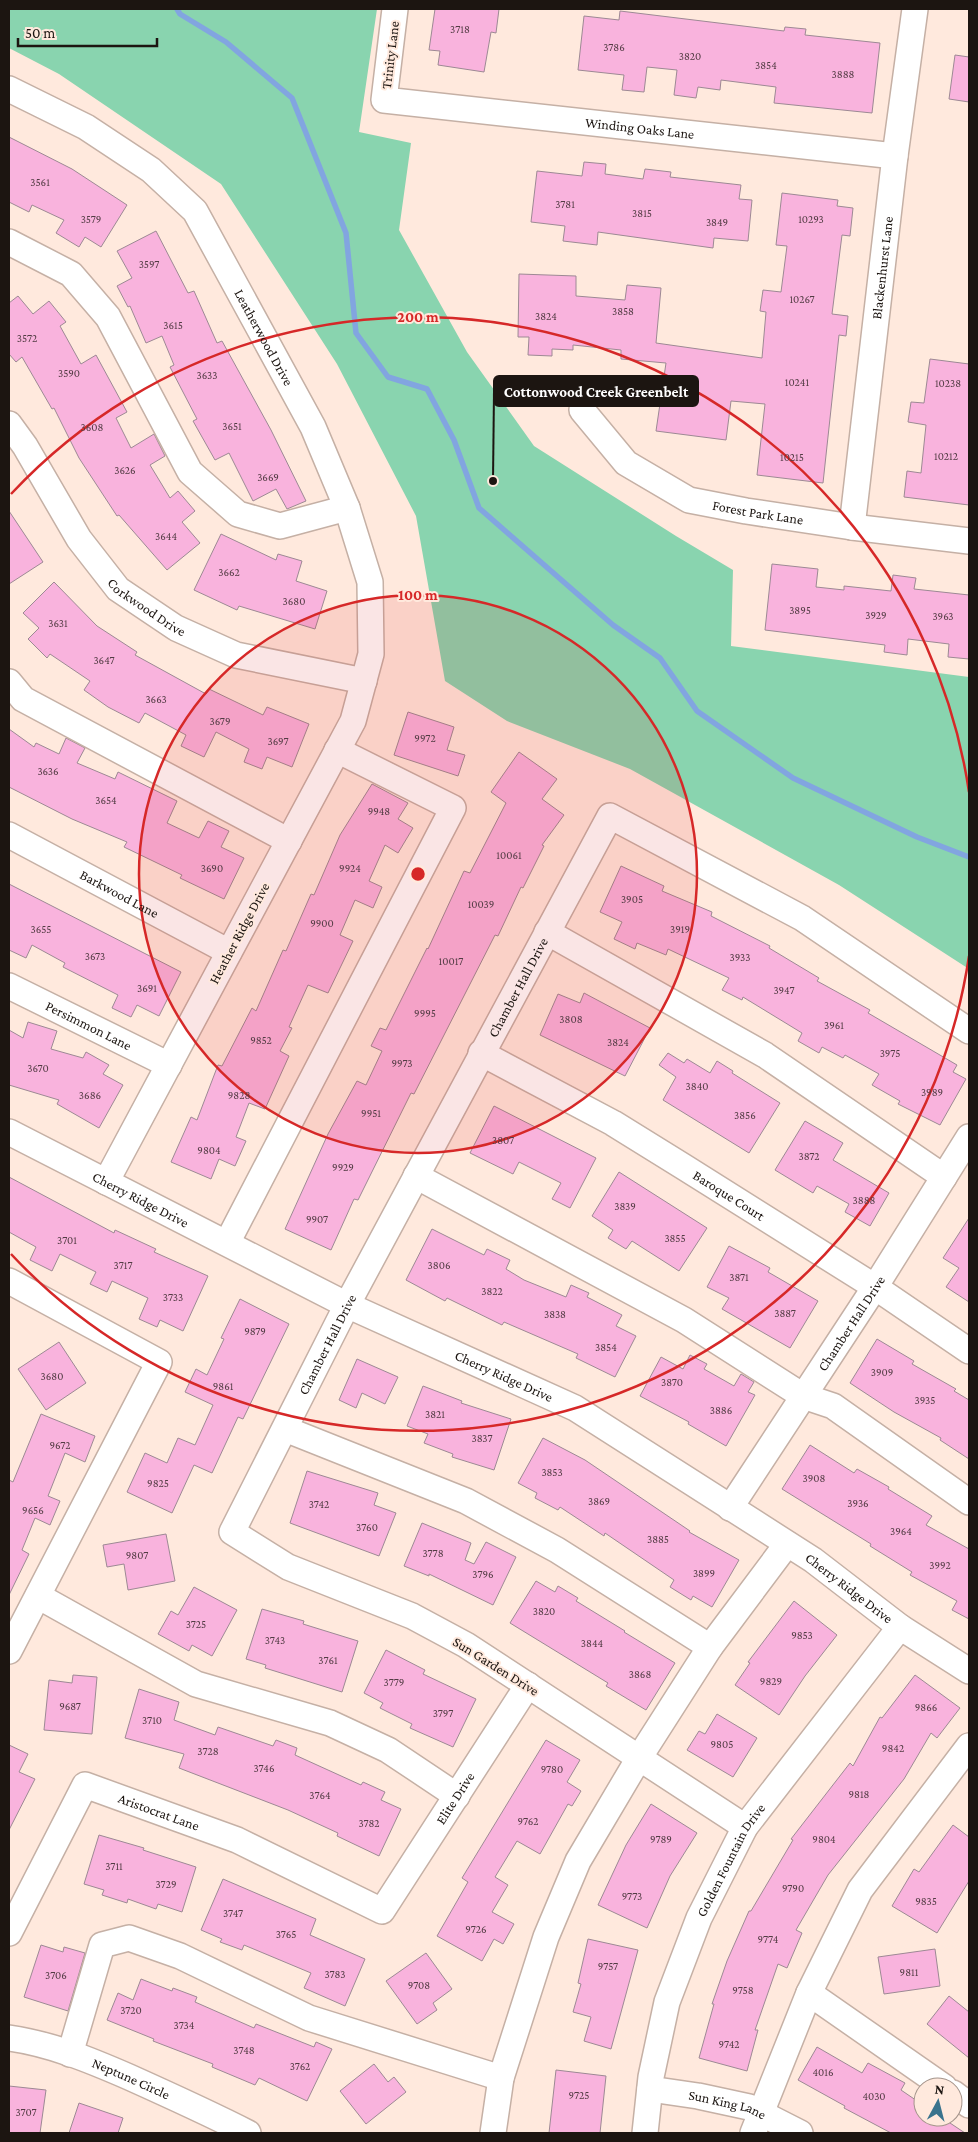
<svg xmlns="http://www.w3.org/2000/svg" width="978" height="2142" font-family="'Crimson Pro',serif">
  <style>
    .green { fill: #89d4af }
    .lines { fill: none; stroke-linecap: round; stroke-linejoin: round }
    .stream { stroke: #82a5e0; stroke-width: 5.5 }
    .building { fill: #f9b3dd; stroke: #9d8994 }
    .minor-casing { stroke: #c5b0a5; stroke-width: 28 }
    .minor { stroke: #fff; stroke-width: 25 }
    .ring { fill: none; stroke: #d62828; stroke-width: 2.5 }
    .labels { text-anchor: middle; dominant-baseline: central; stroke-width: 4; stroke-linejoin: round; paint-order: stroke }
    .number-label { font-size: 11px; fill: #533c44 }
    .street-label { font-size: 14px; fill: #1c1511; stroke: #ffe9dd }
    .centre { fill: #d62828; stroke: #ffe9dd; stroke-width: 2.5 }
    .ring-label { font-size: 15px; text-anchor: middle; font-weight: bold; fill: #d62828; stroke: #ffe9dd; stroke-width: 4; stroke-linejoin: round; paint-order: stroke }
    .leader { fill: none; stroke: #1c1511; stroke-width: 2 }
    .callout-dot { fill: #1c1511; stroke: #ffe9dd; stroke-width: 2 }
    .callout { fill: #1c1511; stroke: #1c1511; stroke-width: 2 }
    .callout-label { font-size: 15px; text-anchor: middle; font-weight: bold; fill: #fff }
  </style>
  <rect width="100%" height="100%" fill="#ffe9dd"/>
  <path class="green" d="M9,9H377L359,132L411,143L399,230L467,352L534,446L676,536L733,570L731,646L969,677V969L839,885L630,769L507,721L445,681L416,516L337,364L221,184L59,74L9,48Z"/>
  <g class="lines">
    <path class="stream" d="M177,9L180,14L226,42L292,98L346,233L356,333L388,377L427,389L454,440L479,508L613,625L660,658L697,711L793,778L917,837L969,857"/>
  </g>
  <g class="building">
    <path d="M435,9H499L496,33L491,32L484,72L438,65L440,51L429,50Z"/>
    <path d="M620,11L784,31L785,27L806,29L805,35L880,43L872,113L774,103L776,87L721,80L720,90L698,87L696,98L674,95L677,70L647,67L644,92L622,90L624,75L578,70L584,16L619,20Z"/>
    <path d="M955,55L969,57V102L949,99Z"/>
    <path d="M9,137L72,169L127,205L101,247L85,237L79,247L56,233L64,220L32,205L29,212L9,202Z"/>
    <path d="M584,162L606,164L605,174L643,179L645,169L671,172L670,177L741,185L739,199L752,200L748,241L714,238L713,248L598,232L597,245L563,241L565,226L531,222L537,171L582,176Z"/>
    <path d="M782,193L838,200L837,206L853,208L850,236L842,235L832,314L848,316L846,336L839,335L823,483L757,475L765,404L731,401L726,440L656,431L666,363L621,359V350L573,345V350L552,349V356L528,355L529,337H518L519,274L576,276V296L625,300L627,285L661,288L656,343L762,358L766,312L760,311L763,290L781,292L787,246L776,245Z"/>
    <path d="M156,231L188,293L194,291L217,343L222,341L271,430L306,501L287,509L276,489L253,501L229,453L215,460L193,421L197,419L170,367L174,365L162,336L146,343L130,306L128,307L117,286L132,278L117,251Z"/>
    <path d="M18,296L33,314L49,301L66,322L60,326L81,364L96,355L127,412L116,418L131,448L154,434L165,456L150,465L170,498L178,491L195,511L182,522L200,543L167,570L119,515L117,516L79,458L54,408L52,409L22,357L16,362L9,354V303Z"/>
    <path d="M930,359L969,364V505L904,497L907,471L921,473L926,425L908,422L911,402L924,403Z"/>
    <path d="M9,511L43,562L9,584Z"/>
    <path d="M221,534L276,560L278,554L302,561L296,581L327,591L315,629L239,606L237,610L194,590Z"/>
    <path d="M772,564L818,569L816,587L844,590V586L891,591L893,575L916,578L914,589L969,595V659L948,657L949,644L908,639L907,655L884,652L885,645L765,630Z"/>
    <path d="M54,582L97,626L137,652L135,655L206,694L209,689L263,715L267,707L309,724L292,767L267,757L262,769L244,762L249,749L216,732L204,757L181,746L186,735L145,713L139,723L108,707L84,690L90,681L50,654L47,658L28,639L39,628L23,613Z"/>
    <path d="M408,712L454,727L447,750L465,755L458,776L394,755Z"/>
    <path d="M9,729L34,747L36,743L59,754L66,738L85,748L77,763L115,779L118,772L177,801L167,823L199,838L208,821L229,831L221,847L244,858L224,899L180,878L182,875L124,847L127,842L72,819L9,787Z"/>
    <path d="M519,752L557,779L542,799L564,815L542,845L544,846L523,888L521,887L498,936L495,935L414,1094L411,1093L358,1200L354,1199L331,1250L285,1229L328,1134L357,1081L366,1085L382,1051L371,1046L380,1028L386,1030L427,948L428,949L464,871L470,873L506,803L491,792Z"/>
    <path d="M372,784L408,803L398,819L413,828L398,853L385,845L369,881L382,887L373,908L355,900L340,935L353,941L328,993L308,985L289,1027L292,1028L280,1051L289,1056L265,1109L249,1103L236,1137L246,1141L235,1166L219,1159L211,1179L171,1162L191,1117L197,1120L218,1065L222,1066L252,1008L256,1011L283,950L286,951L311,894L314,895L340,835Z"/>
    <path d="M621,866L664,886L662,891L712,912L711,916L770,946L769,948L819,978L817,981L870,1010L868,1013L957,1065L953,1072L966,1079L940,1125L898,1104L900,1101L872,1085L879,1074L845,1055L843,1058L822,1047L819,1053L798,1041L802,1033L743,997L742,1000L722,990L729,978L668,949L666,955L637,943L635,949L614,939L622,922L600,912Z"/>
    <path d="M9,884L181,972L159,1016L137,1005L131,1017L112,1008L118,995L63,967L65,963L32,945L26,958L9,950Z"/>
    <path d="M584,993L650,1028L625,1076L540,1035L558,994L580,1003Z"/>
    <path d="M28,1022L57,1031L51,1049L83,1058L86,1052L109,1065L103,1074L123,1085L99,1128L57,1104L59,1100L9,1085V1030L23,1038Z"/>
    <path d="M668,1053L684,1063L687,1059L710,1073L717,1061L733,1071L732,1073L780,1103L749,1153L663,1100L676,1077L659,1065Z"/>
    <path d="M494,1106L596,1158L570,1208L552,1199L561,1183L519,1162L513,1174L470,1153Z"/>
    <path d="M805,1121L843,1143L833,1160L889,1193L870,1226L845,1212L849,1204L817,1186L813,1193L775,1170Z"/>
    <path d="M619,1172L707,1228L679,1271L632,1241L626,1249L608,1238L613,1230L592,1216Z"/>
    <path d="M9,1177L114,1233L115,1230L156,1249L154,1252L208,1276L183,1331L160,1320L157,1327L139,1319L148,1298L112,1281L107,1292L90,1284L96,1272L60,1254L52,1271L30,1260L36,1247L9,1232Z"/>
    <path d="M969,1218V1302L946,1287L959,1268L943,1258Z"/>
    <path d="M432,1229L484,1255L487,1249L510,1260L506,1269L524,1280L566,1297L571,1285L589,1293L587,1297L622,1315L616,1326L636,1336L615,1377L576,1358L578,1354L504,1322L502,1325L447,1298L445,1301L406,1280Z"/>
    <path d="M729,1246L770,1268L768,1272L818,1301L790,1348L722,1309L729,1298L707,1287Z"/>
    <path d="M240,1299L289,1324L243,1419L238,1417L212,1473L194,1465L172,1513L127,1492L145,1453L167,1463L178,1438L195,1445L213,1405L185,1392L196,1369L207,1375L224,1339L221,1338Z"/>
    <path d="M877,1339L914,1361L912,1364L956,1389L954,1391L969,1400V1459L940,1440L941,1438L894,1412L850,1383Z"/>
    <path d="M59,1342L86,1383L46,1410L18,1369Z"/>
    <path d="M690,1355L707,1364L704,1369L734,1386L741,1374L754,1382L748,1392L755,1395L726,1446L688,1424L689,1422L640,1396L661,1357L683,1369Z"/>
    <path d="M357,1359L398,1377L385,1404L362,1393L356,1408L339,1400Z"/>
    <path d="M423,1386L462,1401L461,1403L511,1419L494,1470L452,1457L453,1454L424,1443L428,1434L407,1426Z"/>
    <path d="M41,1414L95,1436L85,1462L65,1453L48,1496L60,1501L50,1525L35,1518L22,1550L29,1554L9,1595V1480L13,1482Z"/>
    <path d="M543,1438L585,1460L690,1531L689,1532L739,1560L712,1607L693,1596L691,1600L670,1587L674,1580L605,1533L604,1536L560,1507L558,1510L535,1498L537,1493L518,1483Z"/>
    <path d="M810,1445L854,1473L857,1469L889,1487L888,1489L932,1516L926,1525L969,1549V1619L952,1610L957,1601L910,1575L912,1572L870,1546L871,1544L782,1489Z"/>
    <path d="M307,1471L378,1493L374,1505L396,1513L379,1556L290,1523Z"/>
    <path d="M422,1523L471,1543L465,1560L474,1564L486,1542L516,1557L493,1605L429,1574V1576L404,1566Z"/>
    <path d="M166,1534L175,1581L128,1590L124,1564L107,1567L103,1545Z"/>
    <path d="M536,1581L555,1592L558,1586L578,1598L576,1601L625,1631L624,1632L675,1663L646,1710L606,1686L608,1683L510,1623Z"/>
    <path d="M194,1587L237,1610L212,1656L192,1645L189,1651L158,1634L171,1611L178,1615Z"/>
    <path d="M794,1601L837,1635L805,1676L779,1715L735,1685L750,1663L748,1662Z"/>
    <path d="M262,1609L304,1621L303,1624L358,1641L342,1692L265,1668L266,1665L246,1659Z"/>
    <path d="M386,1650L425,1670L423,1674L476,1699L453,1747L410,1728L412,1724L380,1708L383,1703L364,1693Z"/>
    <path d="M73,1675L97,1677L92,1734L44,1730L49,1680L72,1683Z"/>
    <path d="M915,1675L960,1708L937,1738L931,1733L904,1779L828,1875L796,1930L802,1933L787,1968L778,1964L755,2030H758L747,2071L699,2058L714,2004H712L727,1961L749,1911H751L793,1840L791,1839L850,1763L853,1766L880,1717L882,1718Z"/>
    <path d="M139,1689L179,1702L174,1720L215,1735L218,1727L273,1746L276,1740L297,1748L295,1755L361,1785L363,1782L385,1792L381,1800L401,1809L379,1856L337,1836L338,1833L288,1810L179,1768L184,1754L125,1738Z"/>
    <path d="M717,1714L757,1738L733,1777L687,1750L699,1731L705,1734Z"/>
    <path d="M546,1740L580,1760L567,1782L581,1791L572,1806L568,1804L540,1854L517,1841L495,1877L508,1885L492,1912L514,1924L503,1944L494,1939L482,1961L437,1936L468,1882L462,1878Z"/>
    <path d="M9,1745L28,1754L19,1772L35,1779L9,1830Z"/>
    <path d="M651,1804L697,1833L670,1876L647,1928L598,1905L626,1845Z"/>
    <path d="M953,1825L969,1837V1881L937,1933L892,1906L914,1869L919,1872Z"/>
    <path d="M99,1835L144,1848L143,1850L196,1867L182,1912L158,1904L156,1909L128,1899L127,1903L102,1895L104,1890L84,1884Z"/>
    <path d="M223,1879L316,1919L310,1935L365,1959L345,2006L304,1988L311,1973L244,1945L242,1950L220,1942L222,1939L201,1930Z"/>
    <path d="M588,1939L638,1950L611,2049L584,2041L591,2017L573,2012L581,1984L578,1983Z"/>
    <path d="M41,1945L63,1952L64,1947L85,1953L68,2011L24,1997Z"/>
    <path d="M935,1949L940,1986L884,1994L878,1957Z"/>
    <path d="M426,1953L452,1989L433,2003L437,2010L417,2024L386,1981Z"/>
    <path d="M141,1979L172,1991L173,1988L197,1997L195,2002L254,2028L256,2024L314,2047L316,2042L332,2049L307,2101L259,2078L255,2085L212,2067L213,2064L153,2041L154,2039L107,2020L118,1993L133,2000Z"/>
    <path d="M949,1996L969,2012V2058L927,2024Z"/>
    <path d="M817,2047L862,2073L868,2063L905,2083L901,2090L923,2105V2117H941L965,2133H891L844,2108L845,2106L798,2080Z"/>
    <path d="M374,2064L388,2082L394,2077L406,2092L366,2124L340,2091Z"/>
    <path d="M556,2070L606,2076L600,2133H549Z"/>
    <path d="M9,2086L46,2090L40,2133H9Z"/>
    <path d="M79,2103L123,2118L118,2133H69Z"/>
  </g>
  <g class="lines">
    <g class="minor-casing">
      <g id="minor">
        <path id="s1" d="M395,9L384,100L895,156"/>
        <path id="s2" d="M9,89L86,127L151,170L195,211L313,427L347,508L370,582L371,654L353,721L106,1182"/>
        <path d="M9,242L71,274L108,317L190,472L238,514L280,526L347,508"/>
        <path id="s3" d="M582,410L626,463L689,500L746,511L852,527L969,541"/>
        <path id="s4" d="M9,424L25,446L79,539L118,589L176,628L236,655L364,681"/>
        <path id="s5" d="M852,527L895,156L915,9"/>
        <path d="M9,682L23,699L289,841"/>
        <path id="s6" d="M9,835L229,952"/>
        <path d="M547,932L765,1055L944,1177"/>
        <path id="s7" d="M9,986L169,1065"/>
        <path id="s8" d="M481,1053L613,1123L684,1167L875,1287L969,1351"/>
        <path id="s9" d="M9,1132L347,1305L575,1408L813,1560L900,1627L969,1671"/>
        <path d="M416,1176L684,1320L803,1396L833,1406L969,1502"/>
        <path d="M227,1243L453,808L337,750"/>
        <path d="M9,1281L159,1362L9,1651"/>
        <path d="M285,1429L466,1501L557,1550L710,1647"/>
        <path id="s10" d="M730,1508L875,1287L969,1137"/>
        <path d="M38,1596L196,1684L330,1723L388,1750L457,1796"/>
        <path id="s11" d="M745,1827L466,1645L412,1616L288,1567L232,1532L347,1305L610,816L802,918L969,1031"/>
        <path id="s12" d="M9,1933L85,1785L237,1840L382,1911L528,1685"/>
        <path d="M809,1993L944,2087"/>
        <path id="s13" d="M9,2038C51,2044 90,2060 129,2077C169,2095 209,2113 248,2133"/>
        <path d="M70,2054L102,1945L129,1938L180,1956L309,2018L501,2078"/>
        <path id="s14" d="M650,2089L698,2096L749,2107L800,2133"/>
        <path d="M953,2093L969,2105"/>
        <path d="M493,2133L501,2078L546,1937L578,1861L639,1758L710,1647L787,1544"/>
        <path id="s15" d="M645,2133L651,2077L667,2002L699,1918L745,1827L900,1627"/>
        <path d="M753,2133L809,1993L860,1890L969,1746"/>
      </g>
    </g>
    <use href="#minor" class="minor"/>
  </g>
  <circle cx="418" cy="874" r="279" fill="#d62828" fill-opacity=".12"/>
  <g class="ring">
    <circle cx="418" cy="874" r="279"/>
    <path d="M969 956A557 557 0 0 1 11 1254M11 494A557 557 0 0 1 969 792"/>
  </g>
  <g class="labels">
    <g class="number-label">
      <text x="460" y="29">3718</text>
      <text x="614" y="47">3786</text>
      <text x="690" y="56">3820</text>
      <text x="766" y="65">3854</text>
      <text x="843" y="74">3888</text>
      <text x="40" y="182">3561</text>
      <text x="565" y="204">3781</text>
      <text x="642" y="213">3815</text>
      <text x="91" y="219">3579</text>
      <text x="811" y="219">10293</text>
      <text x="717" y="222">3849</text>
      <text x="149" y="264">3597</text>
      <text x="802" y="299">10267</text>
      <text x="623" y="311">3858</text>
      <text x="546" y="316">3824</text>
      <text x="173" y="325">3615</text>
      <text x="27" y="338">3572</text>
      <text x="69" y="373">3590</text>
      <text x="207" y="375">3633</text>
      <text x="797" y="382">10241</text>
      <text x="948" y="383">10238</text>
      <text x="232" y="426">3651</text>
      <text x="92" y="427">3608</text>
      <text x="946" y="456">10212</text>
      <text x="792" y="457">10215</text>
      <text x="125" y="470">3626</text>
      <text x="268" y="477">3669</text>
      <text x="166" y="536">3644</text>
      <text x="229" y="572">3662</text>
      <text x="294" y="601">3680</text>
      <text x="800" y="610">3895</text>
      <text x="876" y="615">3929</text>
      <text x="943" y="616">3963</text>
      <text x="58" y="623">3631</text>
      <text x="104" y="660">3647</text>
      <text x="156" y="699">3663</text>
      <text x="220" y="721">3679</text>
      <text x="425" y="738">9972</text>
      <text x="278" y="741">3697</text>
      <text x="48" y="771">3636</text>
      <text x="106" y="800">3654</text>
      <text x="379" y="811">9948</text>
      <text x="509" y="855">10061</text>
      <text x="212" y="868">3690</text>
      <text x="350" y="868">9924</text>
      <text x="632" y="899">3905</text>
      <text x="481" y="904">10039</text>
      <text x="322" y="923">9900</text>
      <text x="41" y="929">3655</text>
      <text x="680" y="929">3919</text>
      <text x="95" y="956">3673</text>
      <text x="740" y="957">3933</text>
      <text x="451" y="961">10017</text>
      <text x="147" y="988">3691</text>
      <text x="784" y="990">3947</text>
      <text x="425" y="1013">9995</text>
      <text x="571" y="1019">3808</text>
      <text x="834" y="1025">3961</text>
      <text x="261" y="1040">9852</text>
      <text x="618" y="1042">3824</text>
      <text x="890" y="1053">3975</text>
      <text x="402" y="1063">9973</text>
      <text x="38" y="1068">3670</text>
      <text x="697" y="1086">3840</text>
      <text x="932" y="1092">3989</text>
      <text x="90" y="1095">3686</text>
      <text x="239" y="1095">9828</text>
      <text x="371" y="1113">9951</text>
      <text x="745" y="1115">3856</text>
      <text x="503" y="1140">3807</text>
      <text x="209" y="1150">9804</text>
      <text x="809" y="1156">3872</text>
      <text x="343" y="1167">9929</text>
      <text x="864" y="1200">3888</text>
      <text x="625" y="1206">3839</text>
      <text x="317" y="1219">9907</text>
      <text x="675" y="1238">3855</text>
      <text x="67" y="1240">3701</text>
      <text x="123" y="1265">3717</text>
      <text x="439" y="1265">3806</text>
      <text x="739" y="1277">3871</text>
      <text x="492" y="1291">3822</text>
      <text x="173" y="1297">3733</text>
      <text x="785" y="1313">3887</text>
      <text x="555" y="1314">3838</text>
      <text x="255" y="1331">9879</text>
      <text x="606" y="1347">3854</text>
      <text x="882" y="1372">3909</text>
      <text x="52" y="1376">3680</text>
      <text x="672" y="1382">3870</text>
      <text x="223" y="1386">9861</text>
      <text x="925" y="1400">3935</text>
      <text x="721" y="1410">3886</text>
      <text x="435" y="1414">3821</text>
      <text x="482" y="1438">3837</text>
      <text x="60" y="1445">9672</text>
      <text x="552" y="1472">3853</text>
      <text x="814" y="1478">3908</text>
      <text x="158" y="1483">9825</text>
      <text x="599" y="1501">3869</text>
      <text x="858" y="1503">3936</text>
      <text x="319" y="1504">3742</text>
      <text x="33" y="1510">9656</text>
      <text x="367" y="1527">3760</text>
      <text x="901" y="1531">3964</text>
      <text x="658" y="1539">3885</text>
      <text x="433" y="1553">3778</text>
      <text x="137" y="1555">9807</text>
      <text x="940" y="1565">3992</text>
      <text x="704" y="1573">3899</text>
      <text x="483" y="1574">3796</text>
      <text x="544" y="1611">3820</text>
      <text x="196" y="1624">3725</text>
      <text x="802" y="1635">9853</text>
      <text x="275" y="1640">3743</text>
      <text x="592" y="1643">3844</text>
      <text x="328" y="1660">3761</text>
      <text x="640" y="1674">3868</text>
      <text x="771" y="1681">9829</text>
      <text x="394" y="1682">3779</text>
      <text x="70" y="1706">9687</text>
      <text x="926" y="1707">9866</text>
      <text x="443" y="1713">3797</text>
      <text x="152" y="1720">3710</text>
      <text x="722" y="1744">9805</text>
      <text x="893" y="1748">9842</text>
      <text x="208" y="1751">3728</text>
      <text x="264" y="1768">3746</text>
      <text x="552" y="1769">9780</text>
      <text x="859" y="1794">9818</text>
      <text x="320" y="1795">3764</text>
      <text x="528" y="1821">9762</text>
      <text x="369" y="1823">3782</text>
      <text x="661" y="1839">9789</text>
      <text x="824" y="1839">9804</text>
      <text x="114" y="1866">3711</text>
      <text x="166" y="1884">3729</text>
      <text x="793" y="1888">9790</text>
      <text x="632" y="1896">9773</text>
      <text x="926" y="1901">9835</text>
      <text x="233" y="1913">3747</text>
      <text x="476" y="1929">9726</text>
      <text x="286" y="1934">3765</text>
      <text x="768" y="1939">9774</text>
      <text x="608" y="1966">9757</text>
      <text x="909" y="1972">9811</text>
      <text x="335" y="1974">3783</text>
      <text x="56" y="1975">3706</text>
      <text x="419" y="1985">9708</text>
      <text x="743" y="1990">9758</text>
      <text x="131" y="2010">3720</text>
      <text x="184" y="2025">3734</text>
      <text x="729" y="2044">9742</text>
      <text x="244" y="2050">3748</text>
      <text x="300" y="2066">3762</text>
      <text x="823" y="2072">4016</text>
      <text x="579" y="2095">9725</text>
      <text x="874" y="2096">4030</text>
      <text x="26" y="2112">3707</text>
    </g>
    <g class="street-label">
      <text transform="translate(390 55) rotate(-83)">Trinity Lane</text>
      <text stroke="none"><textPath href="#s1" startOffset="349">Winding Oaks Lane</textPath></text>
      <text stroke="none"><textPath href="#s5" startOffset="261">Blackenhurst Lane</textPath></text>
      <text stroke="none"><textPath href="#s2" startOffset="368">Leatherwood Drive</textPath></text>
      <text stroke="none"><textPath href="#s3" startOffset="212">Forest Park Lane</textPath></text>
      <text stroke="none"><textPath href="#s4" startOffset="232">Corkwood Drive</textPath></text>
      <text stroke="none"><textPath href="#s6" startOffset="125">Barkwood Lane</textPath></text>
      <text transform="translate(239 933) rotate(-62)">Heather Ridge Drive</text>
      <text stroke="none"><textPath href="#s11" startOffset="1209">Chamber Hall Drive</textPath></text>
      <text stroke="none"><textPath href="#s7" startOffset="89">Persimmon Lane</textPath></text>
      <text stroke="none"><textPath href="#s8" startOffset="286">Baroque Court</textPath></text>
      <text stroke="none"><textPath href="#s9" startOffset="148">Cherry Ridge Drive</textPath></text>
      <text stroke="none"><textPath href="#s10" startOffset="221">Chamber Hall Drive</textPath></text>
      <text stroke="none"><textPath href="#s11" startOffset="804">Chamber Hall Drive</textPath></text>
      <text stroke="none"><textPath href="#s9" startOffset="552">Cherry Ridge Drive</textPath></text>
      <text stroke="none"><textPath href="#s9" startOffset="958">Cherry Ridge Drive</textPath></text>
      <text transform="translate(496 1666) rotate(32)">Sun Garden Drive</text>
      <text stroke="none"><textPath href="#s12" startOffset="624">Elite Drive</textPath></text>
      <text stroke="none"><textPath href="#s12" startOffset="245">Aristocrat Lane</textPath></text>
      <text stroke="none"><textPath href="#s15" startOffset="289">Golden Fountain Drive</textPath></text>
      <text stroke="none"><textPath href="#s13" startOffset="129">Neptune Circle</textPath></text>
      <text stroke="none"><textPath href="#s14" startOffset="79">Sun King Lane</textPath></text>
    </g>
  </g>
  <circle cx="418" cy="874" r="8" class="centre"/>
  <g class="ring-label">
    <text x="418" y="322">200 m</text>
    <text x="418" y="600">100 m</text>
  </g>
  <path class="leader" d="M493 481L494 391"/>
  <circle class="callout-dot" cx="493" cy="481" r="5"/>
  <rect class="callout" x="494" y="376" width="204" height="30" rx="5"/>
  <g class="callout-label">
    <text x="596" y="397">Cottonwood Creek Greenbelt</text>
  </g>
  <rect width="978" height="2142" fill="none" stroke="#1c1511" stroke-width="20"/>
  <g transform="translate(938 2102) rotate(7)"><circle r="24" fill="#ffe9dd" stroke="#a4948b"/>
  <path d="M0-4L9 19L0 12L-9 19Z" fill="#3a738d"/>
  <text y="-8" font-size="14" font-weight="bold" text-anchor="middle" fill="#1c1511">N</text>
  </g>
  <path d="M18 38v8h139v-8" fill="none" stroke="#1c1511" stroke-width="2.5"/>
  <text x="25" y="38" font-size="15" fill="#1c1511" stroke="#ffe9dd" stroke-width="4" paint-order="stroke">50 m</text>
</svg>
